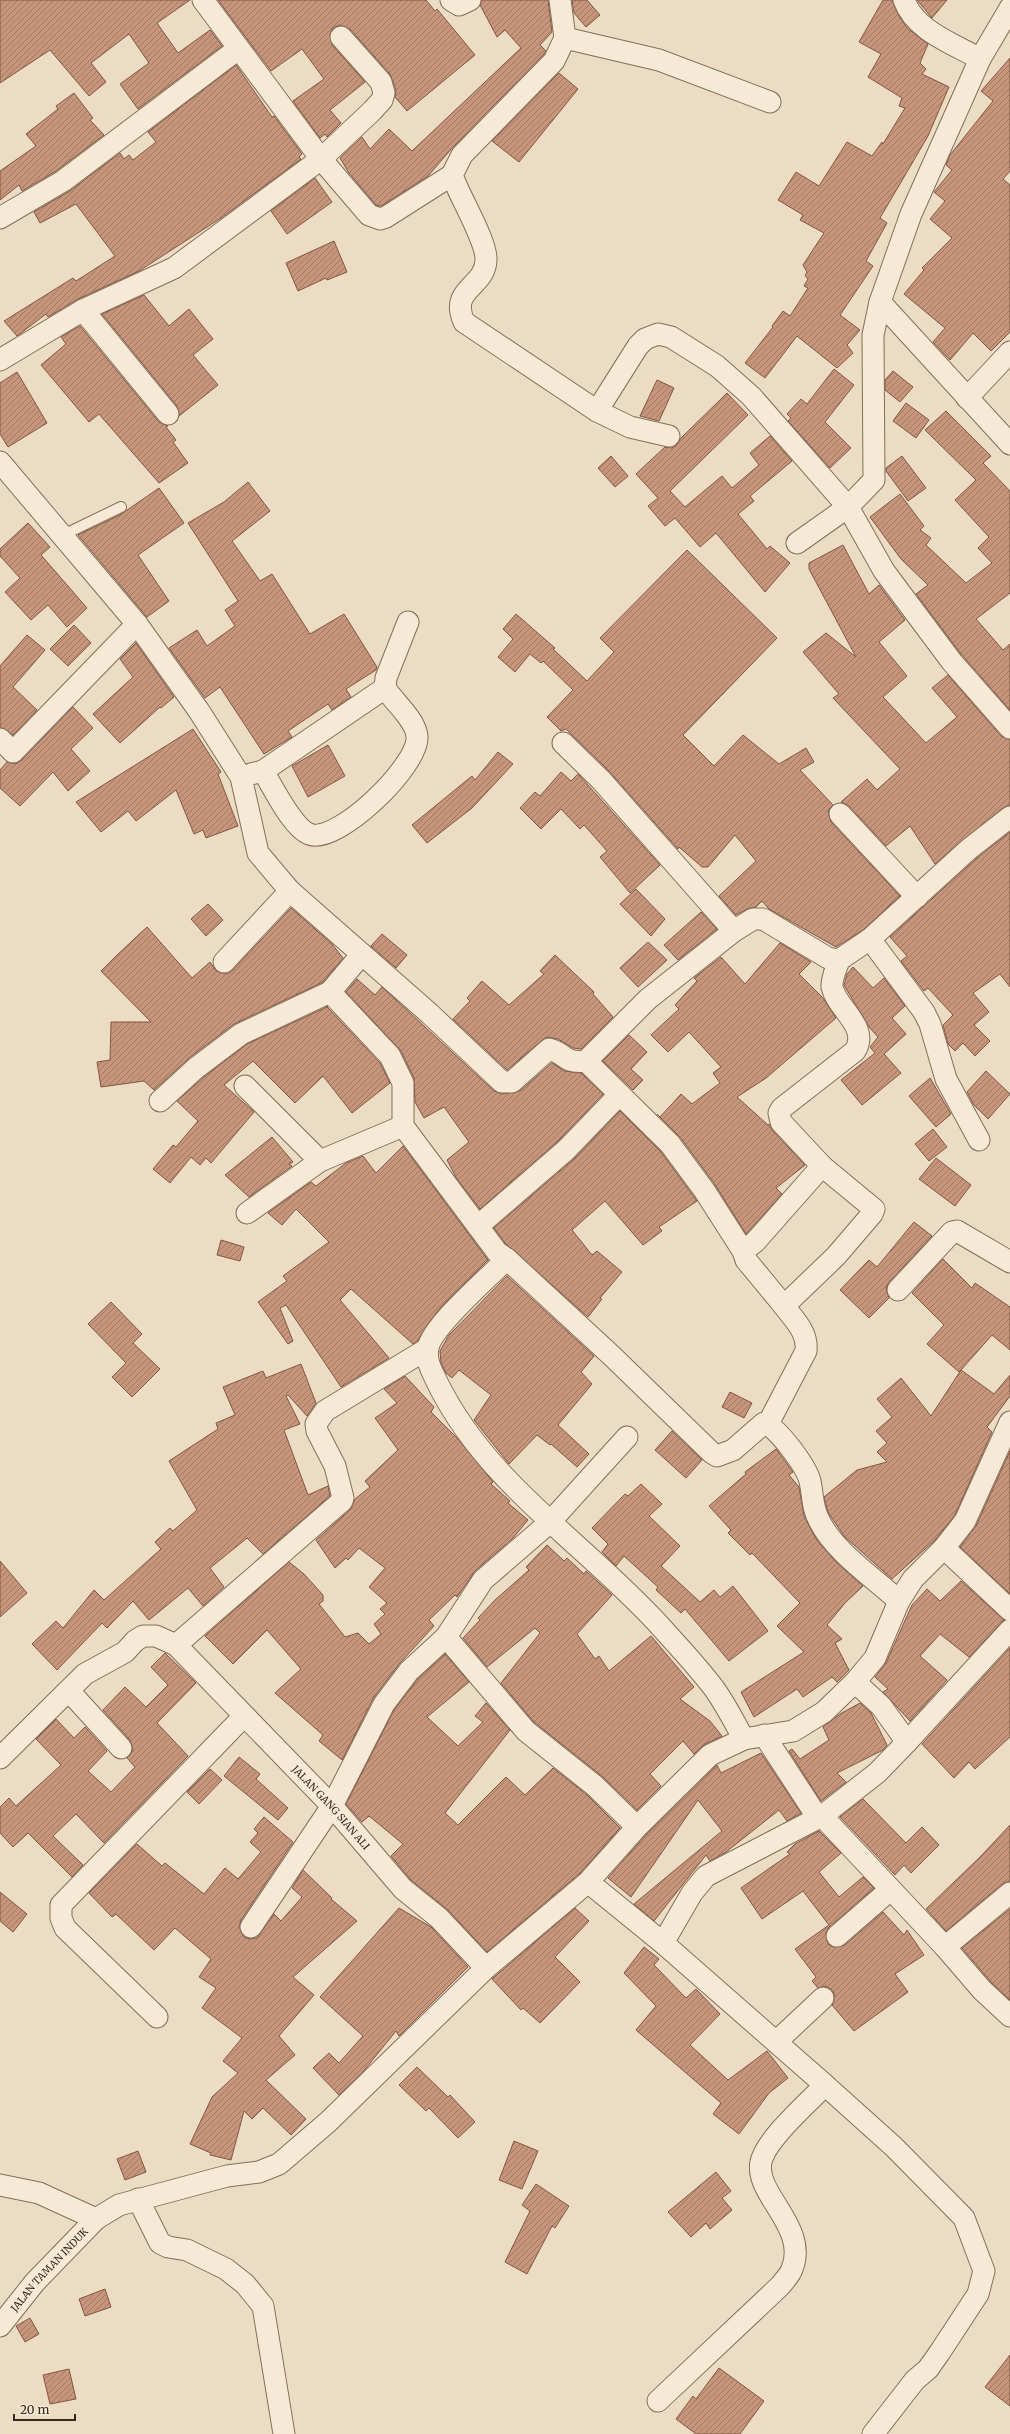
<svg xmlns="http://www.w3.org/2000/svg" width="1010" height="2434" font-family="Merriweather,serif">
  <style>
    .building { fill: url(#building-hatch); stroke: #815742 }
    .lines { fill: none; stroke-linecap: round; stroke-linejoin: round }
    .service-casing { stroke: #846e5b; stroke-width: 12 }
    .minor-casing { stroke: #846e5b; stroke-width: 23 }
    .service { stroke: #f6ead6; stroke-width: 10 }
    .minor { stroke: #f6ead6; stroke-width: 21 }
    .labels { text-anchor: middle; dominant-baseline: central; stroke-width: 3; stroke-linejoin: round; paint-order: stroke }
    .street-label { font-size: 10px; fill: #35281e; stroke: #f3e7d2 }
  </style>
  <defs>
    <pattern id="building-hatch" width="6" height="6" patternUnits="userSpaceOnUse"><rect width="6" height="6" fill="#c7957b"/><path d="M-1 1l2-2M0 6l6-6M5 7l2-2" fill="none" stroke="#a27a64"/></pattern>
  </defs>
  <rect width="100%" height="100%" fill="#ebdcc3"/>
  <g class="building">
    <path d="M0,0H190L157,23L178,53L210,30L222,46L138,109L120,84L149,63L129,34L91,63L106,82L89,96L50,50L0,83Z"/>
    <path d="M218,0H426L435,11L437,9L475,55L407,111L395,97L396,90L390,74L350,29L339,25L333,28L330,34L332,45L365,82L330,110L341,123L327,137L325,134L320,138L293,101L324,79L302,49L271,71Z"/>
    <path d="M482,0H548L552,32L540,45L546,51L544,54L453,147L428,176L381,206L376,205L349,173L340,158L362,137L370,149L389,129L412,151L521,48L505,30L497,37L480,5Z"/>
    <path d="M572,0H587L600,15L586,27L574,13Z"/>
    <path d="M883,0H892L899,16L907,28L928,44L920,63L926,69L922,74L949,87L928,136L880,218L887,223L866,261L873,266L840,315L860,330L847,345L853,353L837,368L797,336L765,378L745,363L773,327L772,326L783,311L790,316L808,288L804,286L808,279L805,276L807,272L803,265L824,233L800,220L803,215L778,200L796,172L819,186L847,142L872,156L882,142L883,144L905,108L899,106L902,98L868,77L881,54L859,42Z"/>
    <path d="M917,0H947L932,18Z"/>
    <path d="M1010,58V171L1003,179L1010,185V332L991,351L973,333L950,360L933,342L945,328L904,294L924,270L922,268L952,238L930,219L945,201L934,192L952,170L946,165L950,155L993,101L981,91Z"/>
    <path d="M236,65L272,117L274,116L302,154L299,157L301,159L221,218L139,271L78,299L48,317L46,314L17,336L4,321L73,278L76,281L115,256L76,204L40,223L34,212L70,191L120,153L124,159L129,155L133,160L156,142L148,132Z"/>
    <path d="M559,73L578,89L519,162L492,141Z"/>
    <path d="M74,93L93,118L90,120L104,135L56,171L22,191L19,185L0,200V171L36,146L26,134L58,109L56,106Z"/>
    <path d="M315,178L332,202L287,234L271,211Z"/>
    <path d="M334,241L347,272L327,280L326,278L298,291L286,263Z"/>
    <path d="M144,295L169,326L189,309L213,339L193,355L218,385L179,416L177,406L102,314Z"/>
    <path d="M80,326L159,422L168,426L166,427L176,440L173,442L188,463L159,483L99,414L89,422L41,365L66,344L61,337Z"/>
    <path d="M834,369L854,385L825,422L851,448L830,468L788,421L791,418L787,414L801,399L807,404Z"/>
    <path d="M893,371L913,387L900,402L885,390V380Z"/>
    <path d="M17,372L47,423L8,447L0,434V383Z"/>
    <path d="M657,380L674,388L659,421L640,416Z"/>
    <path d="M727,393L748,415L670,491L685,507L722,476L732,488L759,465L750,453L770,436L792,461L750,496L754,501L738,514L767,549L770,546L790,563L765,592L716,533L700,547L675,518L665,526L648,506L658,498L636,474L665,447L672,448L677,444L681,438Z"/>
    <path d="M906,403L929,420L916,438L893,421Z"/>
    <path d="M946,411L991,456L983,463L1010,491V593L976,619L1003,650L1010,644V710L961,654L916,594L928,585L901,559L870,517L900,494L924,526L920,530L931,538L926,545L966,583L992,563L978,548L989,537L955,500L976,480L925,430Z"/>
    <path d="M611,456L628,476L615,487L598,468Z"/>
    <path d="M902,456L926,488L908,501L886,471V468Z"/>
    <path d="M248,482L270,511L232,541L260,581L272,574L310,634L344,614L377,667L376,670L346,689L351,697L332,710L328,704L288,731L292,737L264,754L220,687L205,698L169,648L197,630L207,646L235,626L225,610L238,601L188,523L224,502Z"/>
    <path d="M159,488L184,523L138,555L169,601L147,617L78,535L120,515Z"/>
    <path d="M28,523L50,547L41,555L87,608L67,627L48,605L31,620L5,592L20,578L0,556V549Z"/>
    <path d="M843,545L869,594L879,585L905,620L879,642L907,676L883,697L926,743L957,717L932,688L948,675L1001,736L1010,740V805L1003,808L935,864L910,826L886,846L849,806L841,802L867,779L877,790L900,769L833,698L839,694L803,652L826,633L856,657L809,569V563Z"/>
    <path d="M687,550L777,638L683,735L714,766L743,735L779,764L806,748L814,762L800,770L833,805L828,811L831,822L900,896L863,930L836,947L769,909L762,901L756,907L747,909L736,915L719,896L756,861L735,835L708,867H702L679,847L678,849L609,771L566,729L561,731L547,717L573,690L543,661L541,663L530,654L515,672L498,657L513,639L503,629L516,614L555,648L553,649L587,681L614,652L600,638Z"/>
    <path d="M74,625L91,643L68,666L50,649Z"/>
    <path d="M27,635L45,650L13,687L37,710L13,735L0,727V666Z"/>
    <path d="M136,643L174,697L161,708L160,707L120,743L93,714L133,677L120,659Z"/>
    <path d="M73,707L93,728L71,749L90,771L68,791L53,772L20,806L0,788V770L7,762L16,764L22,760Z"/>
    <path d="M193,729L221,772L218,774L238,826L206,838L203,830L194,834L176,790L136,821L128,811L101,832L76,802Z"/>
    <path d="M328,745L345,776L308,797L292,766Z"/>
    <path d="M498,752L513,764L472,808L427,843L412,825L472,776L475,780Z"/>
    <path d="M561,772L571,781L578,774L660,865L630,893L600,857L607,851L584,825L580,829L561,809L541,829L520,808L535,792L540,796Z"/>
    <path d="M1010,832V987L1000,974L973,993L989,1012L974,1025L990,1041L975,1056L963,1043L955,1051L948,1044L943,1025L953,1015L928,988L924,991L901,961L907,956L890,937L977,858Z"/>
    <path d="M636,889L665,919L651,936L620,904Z"/>
    <path d="M208,904L223,920L206,936L191,919Z"/>
    <path d="M291,908L332,944L343,958L323,982L234,1024L189,1058L154,1090L144,1081L101,1087L97,1062L110,1060L111,1022H151L101,971L116,956L147,927L192,978L210,962L216,971L227,974L233,970Z"/>
    <path d="M701,912L717,929L678,960L664,945Z"/>
    <path d="M382,934L407,955L396,968L371,946Z"/>
    <path d="M648,942L667,960L638,987L620,968Z"/>
    <path d="M780,943L811,962L799,974L823,998L836,1018L766,1078L737,1097L768,1125L769,1124L772,1130L805,1165L776,1188L782,1194L746,1234L714,1183L680,1137L657,1114L660,1117L681,1094L692,1104L720,1083L713,1073L721,1067L689,1032L668,1052L651,1035L679,1009L675,1005L697,981L694,978L721,957L745,984Z"/>
    <path d="M555,955L594,992L593,994L613,1017L581,1049L573,1048L558,1039L546,1037L507,1070L453,1019L470,1001L467,998L482,981L509,1005L544,974L540,971Z"/>
    <path d="M853,967L873,988L884,978L905,1006L892,1018L906,1034L884,1054L901,1073L862,1105L841,1080L875,1053L870,1047L878,1037L869,1027L844,985L847,974Z"/>
    <path d="M357,979L375,995L382,987L494,1091L502,1094L520,1091L552,1063L564,1071L581,1073L603,1094L558,1141L480,1209L457,1179L447,1160L469,1142L444,1107L424,1118L415,1102L414,1078L401,1051L346,992Z"/>
    <path d="M327,1007L380,1063L390,1083L352,1113L323,1076L295,1103L253,1061L224,1085L254,1112L211,1163L206,1158L200,1165L191,1157L170,1183L153,1169L173,1145L176,1147L198,1121L177,1101L204,1077L247,1044Z"/>
    <path d="M629,1035L647,1052L631,1069L643,1080L633,1090L603,1061Z"/>
    <path d="M986,1071L1010,1094L988,1119L974,1105L967,1092Z"/>
    <path d="M930,1078L951,1114L936,1127L909,1096Z"/>
    <path d="M620,1111L661,1152L697,1201L659,1227L662,1231L643,1245L605,1201L572,1230L592,1255L597,1251L622,1272L600,1298L602,1299L588,1317L505,1243L494,1228L574,1159Z"/>
    <path d="M933,1129L947,1147L929,1161L915,1144Z"/>
    <path d="M272,1137L293,1162L289,1164L292,1166L249,1197L225,1175Z"/>
    <path d="M403,1146L488,1260L441,1307L430,1321L418,1340L413,1344L351,1289L340,1300L389,1358L341,1387L286,1305L280,1308L293,1341L288,1344L258,1302L287,1281L283,1276L329,1242L296,1209L282,1225L268,1213L311,1182L316,1186L346,1163L363,1156L376,1173Z"/>
    <path d="M936,1158L971,1185L955,1206L919,1179Z"/>
    <path d="M914,1222L932,1236L889,1282L886,1288L889,1298L869,1318L840,1290L869,1260L877,1267Z"/>
    <path d="M221,1240L244,1247L240,1261L217,1255Z"/>
    <path d="M943,1259L972,1288L975,1283L1010,1307V1350L992,1335L961,1370L994,1394L1010,1375V1396L987,1427L992,1432L955,1515L935,1540L892,1579L844,1536L828,1512L824,1497L857,1470L887,1462L877,1452L887,1443L876,1431L892,1417L877,1399L901,1378L931,1416L961,1370L959,1372L927,1344L944,1325L912,1293Z"/>
    <path d="M507,1276L594,1356L581,1372L592,1384L558,1425L589,1454L577,1467L551,1444L550,1445L537,1435L509,1464L474,1420L491,1395L459,1370L452,1378L446,1373L441,1363L440,1351L449,1335Z"/>
    <path d="M111,1302L142,1334L133,1343L160,1369L132,1397L112,1377L126,1363L88,1324Z"/>
    <path d="M301,1364L316,1403L307,1416L288,1395L286,1396L300,1424L284,1430L308,1495L328,1486L330,1496L263,1554L247,1538L210,1568L224,1587L203,1606L188,1588L149,1620L133,1601L107,1628L102,1623L57,1670L32,1644L56,1621L63,1628L94,1590L104,1600L161,1549L155,1542L170,1528L173,1531L197,1510L169,1461L218,1429L216,1423L235,1415L223,1387L263,1371L266,1378Z"/>
    <path d="M405,1376L434,1407L431,1412L459,1440L493,1482L491,1484L510,1501L508,1503L528,1520L513,1538L475,1571L457,1597L455,1595L429,1620L434,1626L399,1664L374,1697L342,1760L319,1741L323,1735L275,1693L301,1669L267,1630L233,1664L205,1636L289,1562L304,1574L323,1595V1601L319,1604L345,1637L358,1633L369,1644L381,1634L374,1624L385,1614L380,1609L387,1603L369,1587L385,1568L359,1548L348,1560L346,1558L335,1568L316,1540L350,1510L355,1499L370,1487L365,1481L398,1450L375,1418L397,1403L384,1389Z"/>
    <path d="M730,1392L752,1403L744,1418L722,1407Z"/>
    <path d="M672,1431L702,1460L686,1478L655,1450Z"/>
    <path d="M776,1449L793,1472L789,1475L799,1487L804,1516L816,1539L836,1562L863,1586L845,1603L827,1625L842,1639L835,1643L849,1670L837,1682L832,1677L803,1697L797,1689L754,1717L741,1692L804,1652L777,1626L800,1603L752,1553L750,1555L728,1533L731,1530L709,1506L746,1474L745,1472Z"/>
    <path d="M1010,1451V1594L960,1547L976,1526Z"/>
    <path d="M641,1484L662,1504L649,1516L680,1546L661,1566L700,1602L714,1590L720,1597L733,1586L768,1631L729,1661L685,1609L681,1613L656,1590L658,1587L624,1556L616,1566L602,1552L608,1544L592,1528L625,1494L628,1496Z"/>
    <path d="M547,1545L564,1561L567,1558L584,1574L586,1571L612,1595L577,1634L595,1659L599,1656L609,1671L651,1636L694,1687L680,1699L710,1721L722,1736L705,1744L694,1754L683,1741L650,1774L661,1786L637,1810L603,1777L534,1722L501,1683L540,1633L535,1628L487,1667L463,1638L480,1620L478,1618L495,1600L529,1570L526,1567Z"/>
    <path d="M0,1561L27,1593L0,1617Z"/>
    <path d="M961,1581L1004,1620L969,1657L940,1634L920,1656L947,1680L910,1721L883,1692L888,1689L875,1677L886,1663L912,1605L927,1589L940,1601Z"/>
    <path d="M1010,1648V1737L975,1769L969,1762L954,1778L922,1744Z"/>
    <path d="M165,1653L196,1683L157,1723L188,1756L104,1843L76,1814L53,1836L83,1865L72,1877L28,1833L13,1847L0,1833V1807L9,1798L16,1806L61,1765L36,1739L56,1719L74,1738L85,1727L107,1751L88,1771L111,1792L135,1767L127,1758L133,1751L130,1740L103,1710L125,1687L146,1707L168,1685L151,1667Z"/>
    <path d="M445,1654L469,1682L427,1717L458,1746L483,1722L475,1716L486,1703L510,1730L445,1813L458,1825L506,1777L525,1795L553,1768L587,1795L620,1828L580,1873L487,1952L448,1910L411,1880L391,1856L403,1844L369,1816L362,1822L346,1804L394,1710L418,1679Z"/>
    <path d="M860,1703L871,1713L887,1745L883,1750L837,1773L846,1782L821,1801L789,1751L792,1749L800,1759L829,1740L823,1727L840,1714Z"/>
    <path d="M761,1753L801,1813L787,1821L779,1810L726,1852L710,1861L706,1855L654,1921L634,1904L722,1831L698,1800L631,1897L608,1878L646,1835L717,1765L721,1773Z"/>
    <path d="M239,1757L260,1774L256,1779L288,1808L278,1820L224,1776Z"/>
    <path d="M210,1769L222,1780L199,1804L187,1792Z"/>
    <path d="M863,1799L906,1843L922,1827L939,1845L911,1873L904,1865L895,1875L840,1817Z"/>
    <path d="M264,1817L293,1842L241,1920L239,1927L244,1937L250,1939L257,1938L274,1914L281,1921L302,1897L292,1888L303,1870L332,1898L331,1899L357,1921L293,1977L314,1995L279,2036L295,2055L266,2080L306,2119L291,2135L263,2108L252,2119L244,2111L231,2160L210,2155L211,2153L190,2144L212,2097L238,2073L223,2061L242,2038L202,2008L216,1988L199,1977L211,1959L175,1928L154,1950L116,1914L112,1917L89,1893L137,1844L162,1866L165,1863L204,1894L225,1868L238,1879L261,1852L250,1842L258,1833L254,1829Z"/>
    <path d="M1010,1825V1881L1002,1884L946,1931L926,1909L981,1856Z"/>
    <path d="M819,1831L841,1853L819,1872L839,1897L863,1877L874,1888L829,1927L826,1932L828,1944L833,1947L845,1945L883,1912L904,1935L907,1930L924,1955L895,1974L908,1992L854,2031L832,2005L835,1996L832,1990L826,1986L818,1988L812,1981L816,1977L795,1949L829,1925L803,1891L762,1919L741,1888L790,1854L787,1852L795,1844Z"/>
    <path d="M0,1892L27,1914L13,1932L0,1921Z"/>
    <path d="M399,1908L431,1927L468,1967L399,2036L396,2031L362,2073L339,2095L313,2068L329,2053L339,2063L363,2036L320,1997Z"/>
    <path d="M575,1908L589,1921L555,1957L580,1982L540,2023L523,2008L521,2010L492,1979Z"/>
    <path d="M1010,1909V2000L991,1982L962,1948Z"/>
    <path d="M644,1947L659,1959L654,1965L686,1998L696,1989L720,2014L690,2045L728,2080L767,2051L788,2078L769,2093L739,2134L713,2114L721,2103L636,2030L656,2006L624,1973Z"/>
    <path d="M417,2067L448,2097L450,2095L475,2122L458,2138L429,2108L426,2111L399,2085Z"/>
    <path d="M514,2141L538,2151L522,2189L499,2180Z"/>
    <path d="M138,2151L146,2172L125,2180L117,2159Z"/>
    <path d="M716,2172L731,2191L722,2198L732,2210L710,2229L706,2223L691,2237L668,2212Z"/>
    <path d="M536,2184L569,2206L555,2228L552,2226L527,2274L505,2262L530,2211L522,2205Z"/>
    <path d="M105,2289L111,2307L85,2316L79,2299Z"/>
    <path d="M30,2318L39,2334L25,2342L16,2326Z"/>
    <path d="M1010,2355V2406L985,2387Z"/>
    <path d="M719,2368L764,2401L740,2434H696L676,2419L693,2396L696,2399Z"/>
    <path d="M69,2369L76,2399L50,2404L43,2375Z"/>
  </g>
  <g class="lines">
    <g class="service-casing">
      <path id="service" d="M61,536L121,507"/>
    </g>
    <g class="minor-casing">
      <g id="minor">
        <path d="M203,0L321,159L369,215L380,219L386,217L452,175"/>
        <path d="M451,0L459,5L470,0"/>
        <path d="M560,0L565,38L554,61L462,155L452,175C459,196 487,241 486,260C485,288 449,288 464,322L597,411L630,427L669,436"/>
        <path d="M565,38L659,60L770,102"/>
        <path d="M980,59L1010,8"/>
        <path d="M0,218L63,181L238,49"/>
        <path d="M880,302L1010,444"/>
        <path d="M83,310L168,414"/>
        <path d="M0,360L83,310L174,268L321,159L372,111L382,100L384,93L381,82L341,37"/>
        <path d="M967,398L1010,352"/>
        <path d="M597,411L638,346L645,339L658,334L671,337L717,366L751,396L848,507L884,571L952,662L1010,728"/>
        <path d="M0,462L137,624L199,711L241,777L258,853L290,891L430,1014L502,1082H512L549,1049C565,1052 562,1064 586,1061L648,999L734,931L753,919H763L828,958L839,960L870,939L969,849L1010,817"/>
        <path d="M797,543L848,507L874,480L873,335L880,302L911,214L980,59C954,44 915,31 904,0"/>
        <path d="M0,739L13,752L137,624"/>
        <path d="M563,743L601,780L734,931"/>
        <path d="M263,771C273,787 292,827 309,834C336,846 420,765 417,736C415,719 394,702 385,688L386,678L408,622"/>
        <path d="M251,774L263,771L385,688"/>
        <path d="M840,814L917,897"/>
        <path d="M870,939L924,1012L930,1024L946,1079L979,1140"/>
        <path d="M224,962L290,891"/>
        <path d="M330,992L362,954"/>
        <path d="M586,1061L670,1144L704,1190L743,1251L755,1242L822,1166L781,1122L779,1113L782,1108L855,1051C870,1027 837,1009 832,987C831,979 837,967 839,960"/>
        <path d="M245,1086L320,1161"/>
        <path d="M160,1101L196,1068L241,1034L330,992L390,1056L403,1083V1126L497,1252L507,1259C489,1277 432,1326 428,1348C425,1361 433,1373 438,1384C488,1485 587,1545 661,1627C679,1647 697,1666 713,1687C725,1703 734,1722 744,1739"/>
        <path d="M247,1213L320,1161L403,1126"/>
        <path d="M478,1226L566,1150L619,1095"/>
        <path d="M743,1251L746,1260L784,1306L836,1256L872,1214L874,1209L822,1166"/>
        <path d="M507,1259L612,1356L712,1453L717,1456L733,1450L764,1423C778,1428 806,1466 810,1481C813,1495 812,1509 820,1522C835,1552 874,1578 899,1601"/>
        <path d="M898,1290L952,1232L957,1231L1010,1262"/>
        <path d="M768,1424L806,1351C808,1332 795,1321 784,1306"/>
        <path d="M944,1548L1010,1610"/>
        <path d="M446,1637L526,1731L595,1786L637,1827"/>
        <path d="M176,1645L342,1501L343,1498L335,1466L317,1431L316,1424L325,1411L427,1349"/>
        <path d="M855,1682L881,1706L907,1742L1010,1630"/>
        <path d="M69,1691L121,1748"/>
        <path d="M764,1735L818,1818"/>
        <path id="s1" d="M0,1758L85,1674L125,1652L135,1641L143,1636H156L176,1645L332,1806L403,1889L439,1918L486,1968"/>
        <path d="M822,1816L877,1773L907,1742"/>
        <path d="M588,1882L663,1943L825,2085C808,2103 766,2139 761,2162C754,2194 809,2227 792,2269C790,2275 784,2281 780,2286L658,2401"/>
        <path d="M1010,1893L945,1947L982,1990L1010,2016"/>
        <path d="M251,1927L332,1806L384,1704L409,1671L446,1637L483,1580L549,1523L627,1437"/>
        <path d="M837,1936L890,1890"/>
        <path d="M663,1943L692,1893L706,1876L822,1816L945,1947"/>
        <path d="M157,2017L65,1928L61,1918V1905L244,1716"/>
        <path d="M776,2042L823,1998"/>
        <path d="M825,2085L894,2147L964,2218L984,2271L978,2294L940,2352L928,2369L915,2380L873,2434"/>
        <path d="M0,2185L39,2193L96,2219"/>
        <path d="M138,2199L160,2243L168,2247L187,2250L226,2269L245,2284L263,2306L284,2434"/>
        <path id="s2" d="M0,2326L35,2282L96,2219L119,2205L227,2176L259,2172L279,2164L328,2122L486,1968L588,1882L637,1827L710,1755L744,1739L793,1731L824,1712L855,1682L875,1658L899,1601L913,1579L944,1548L965,1521L1010,1422"/>
      </g>
    </g>
    <use href="#service" class="service"/>
    <use href="#minor" class="minor"/>
  </g>
  <g class="labels">
    <g class="street-label">
      <text stroke="none"><textPath href="#s1" startOffset="449">JALAN GANG SIAN ALI</textPath></text>
      <text stroke="none"><textPath href="#s2" startOffset="75">JALAN TAMAN INDUK</textPath></text>
    </g>
  </g>
  <path d="M14 2414v6h61v-6" fill="none" stroke="#35281e" stroke-width="2"/>
  <text x="20" y="2414" font-size="12" fill="#35281e" stroke="#f3e7d2" stroke-width="3" paint-order="stroke">20 m</text>
</svg>
